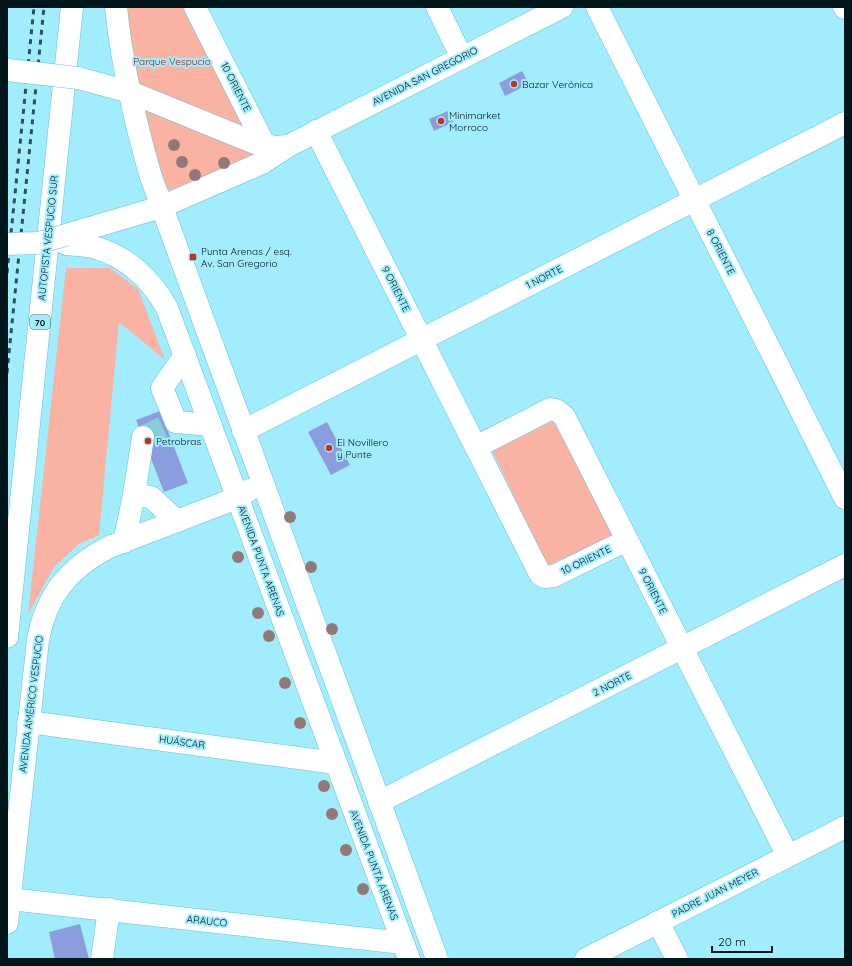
<svg xmlns="http://www.w3.org/2000/svg" width="852" height="966" font-family="Quicksand,sans-serif">
  <style>
    .green { fill: #fab2a2 }
    .building { fill: #8c9ddf }
    .lines { fill: none; stroke-linecap: round; stroke-linejoin: round }
    .minor-tunnel { stroke: #89cddc; stroke-width: 22; stroke-dasharray: 22 11; stroke-linecap: butt }
    .minor-casing { stroke: #5ec3d7; stroke-width: 23 }
    .major-casing { stroke: #5ec3d7; stroke-width: 23 }
    .highway-casing { stroke: #5ec3d7; stroke-width: 23 }
    .minor { stroke: #fff; stroke-width: 22 }
    .major { stroke: #fff; stroke-width: 22 }
    .highway { stroke: #fff; stroke-width: 22 }
    .rail { stroke: #2d5159; stroke-width: 3; stroke-dasharray: 5 5; stroke-linecap: butt }
    .major-bridge-casing { stroke: #5ec3d7; stroke-width: 23; stroke-linecap: butt }
    .major-bridge { stroke: #fff; stroke-width: 22 }
    .tree { fill: #937976 }
    .poi-dot { fill: #c0351c; stroke: #a1edfe; stroke-width: 1.5 }
    .labels { text-anchor: middle; dominant-baseline: central; stroke-width: 4; stroke-linejoin: round; paint-order: stroke }
    .shield { fill: #a1edfe; stroke: #32575f; stroke-width: 1 }
    .shield-label { font-size: 9px; font-weight: bold; fill: #02171b }
    .park-label { font-size: 10px; fill: #881a06; stroke: #a1edfe }
    .street-label { font-size: 10px; fill: #02171b; stroke: #a1edfe }
    .poi-label { font-size: 10px; fill: #02171b; stroke: #a1edfe; text-anchor: start }
  </style>
  <rect width="100%" height="100%" fill="#a1edfe"/>
  <g class="green">
    <path d="M125,7H189L247,129L144,89L139,82Z"/>
    <path d="M145,110L259,154L213,175L170,190L165,189L142,111Z"/>
    <path d="M66,268H110L138,289L165,360L119,322L99,535L79,544L54,567L28,614Z"/>
    <path d="M560,418L615,534L547,566L492,450Z"/>
  </g>
  <g class="building">
    <path d="M522,71L529,84L505,96L499,83Z"/>
    <path d="M448,111L453,122L434,131L429,119Z"/>
    <path d="M160,411L188,483L164,492L136,420Z"/>
    <path d="M327,422L350,465L331,475L308,432Z"/>
    <path d="M80,924L89,959H55L49,932Z"/>
  </g>
  <g class="lines">
    <path class="minor-tunnel" d="M143,437L166,426"/>
    <g class="minor-casing">
      <g id="minor">
        <path d="M195,7L265,146"/>
        <path d="M437,7L462,58"/>
        <path d="M597,7L845,498"/>
        <path d="M844,7L845,8"/>
        <path d="M316,131L540,574L545,577L554,576L627,540"/>
        <path d="M185,355L162,388L176,422L211,425"/>
        <path d="M243,431L845,123"/>
        <path d="M476,447L550,409L556,410L564,416L788,856"/>
        <path d="M134,495L151,497L177,521"/>
        <path d="M124,542L134,495L143,437"/>
        <path d="M28,722L336,763"/>
        <path d="M379,802L845,565"/>
        <path d="M10,899L403,943"/>
        <path d="M658,922L677,959"/>
        <path d="M102,959L109,909"/>
        <path d="M586,959L845,827"/>
      </g>
    </g>
    <g class="major-casing">
      <g id="major">
        <path d="M116,7C122,65 135,122 151,177L437,959"/>
        <path d="M78,78L130,92L255,143L276,147L288,146"/>
        <path d="M66,235L161,207L262,163L288,146L562,7"/>
        <path d="M66,244C75,245 85,245 93,247C126,256 151,279 167,308L409,959"/>
        <path d="M7,923L38,640C46,595 69,568 109,547L237,498L249,490"/>
      </g>
    </g>
    <g class="highway-casing">
      <path id="highway" d="M7,637L72,7"/>
    </g>
    <use href="#minor" class="minor"/>
    <use href="#major" class="major"/>
    <use href="#highway" class="highway"/>
    <g class="rail">
      <path d="M7,273L34,7"/>
      <path d="M7,373L44,7"/>
    </g>
    <g class="major-bridge-casing">
      <g id="major-bridge">
        <path d="M7,70L78,78"/>
        <path d="M7,244L38,243L66,235"/>
      </g>
    </g>
    <use href="#major-bridge" class="major-bridge"/>
  </g>
  <g class="tree">
    <circle cx="174" cy="145" r="6"/>
    <circle cx="182" cy="162" r="6"/>
    <circle cx="224" cy="163" r="6"/>
    <circle cx="195" cy="175" r="6"/>
    <circle cx="290" cy="517" r="6"/>
    <circle cx="238" cy="557" r="6"/>
    <circle cx="311" cy="567" r="6"/>
    <circle cx="258" cy="613" r="6"/>
    <circle cx="332" cy="629" r="6"/>
    <circle cx="269" cy="636" r="6"/>
    <circle cx="285" cy="683" r="6"/>
    <circle cx="300" cy="723" r="6"/>
    <circle cx="324" cy="786" r="6"/>
    <circle cx="332" cy="814" r="6"/>
    <circle cx="346" cy="850" r="6"/>
    <circle cx="363" cy="889" r="6"/>
  </g>
  <g class="poi-dot">
    <circle cx="514" cy="84" r="4"/>
    <circle cx="441" cy="121" r="4"/>
    <rect x="189" y="253" width="8" height="8" rx="2"/>
    <circle cx="148" cy="441" r="4"/>
    <circle cx="329" cy="448" r="4"/>
  </g>
  <g class="labels">
    <rect class="shield" x="30" y="315" width="20" height="14" rx="3"/>
    <g class="shield-label">
      <text x="40" y="322">70</text>
    </g>
    <g class="park-label">
      <text x="172" y="61">Parque Vespucio</text>
    </g>
    <g class="street-label">
      <text transform="translate(425 76) rotate(-27)">AVENIDA SAN GREGORIO</text>
      <text transform="translate(236 87) rotate(63)">10 ORIENTE</text>
      <text transform="translate(48 238) rotate(-84)">AUTOPISTA VESPUCIO SUR</text>
      <text transform="translate(721 252) rotate(63)">8 ORIENTE</text>
      <text transform="translate(544 277) rotate(-27)">1 NORTE</text>
      <text transform="translate(396 289) rotate(63)">9 ORIENTE</text>
      <text transform="translate(586 560) rotate(-26)">10 ORIENTE</text>
      <text transform="translate(261 561) rotate(70)">AVENIDA PUNTA ARENAS</text>
      <text transform="translate(653 591) rotate(63)">9 ORIENTE</text>
      <text transform="translate(612 684) rotate(-27)">2 NORTE</text>
      <text transform="translate(31 704) rotate(-83)">AVENIDA AMÉRICO VESPUCIO</text>
      <text transform="translate(182 742) rotate(8)">HUÁSCAR</text>
      <text transform="translate(374 865) rotate(69)">AVENIDA PUNTA ARENAS</text>
      <text transform="translate(715 893) rotate(-27)">PADRE JUAN MEYER</text>
      <text transform="translate(207 921) rotate(6)">ARAUCO</text>
    </g>
    <g class="poi-label">
      <text x="522" y="84">Bazar Verónica</text>
      <text x="449" y="115">Minimarket<tspan x="449" dy="12">Morroco</tspan></text>
      <text x="201" y="251">Punta Arenas / esq.<tspan x="201" dy="12">Av. San Gregorio</tspan></text>
      <text x="156" y="441">Petrobras</text>
      <text x="337" y="442">El Novillero<tspan x="337" dy="12">y Punte</tspan></text>
    </g>
  </g>
  <rect width="852" height="966" fill="none" stroke="#02171b" stroke-width="16"/>
  <path d="M712 946v6h60v-6" fill="none" stroke="#02171b" stroke-width="2"/>
  <text x="718" y="946" font-size="12" fill="#02171b" stroke="#a1edfe" stroke-width="3" paint-order="stroke">20 m</text>
</svg>
